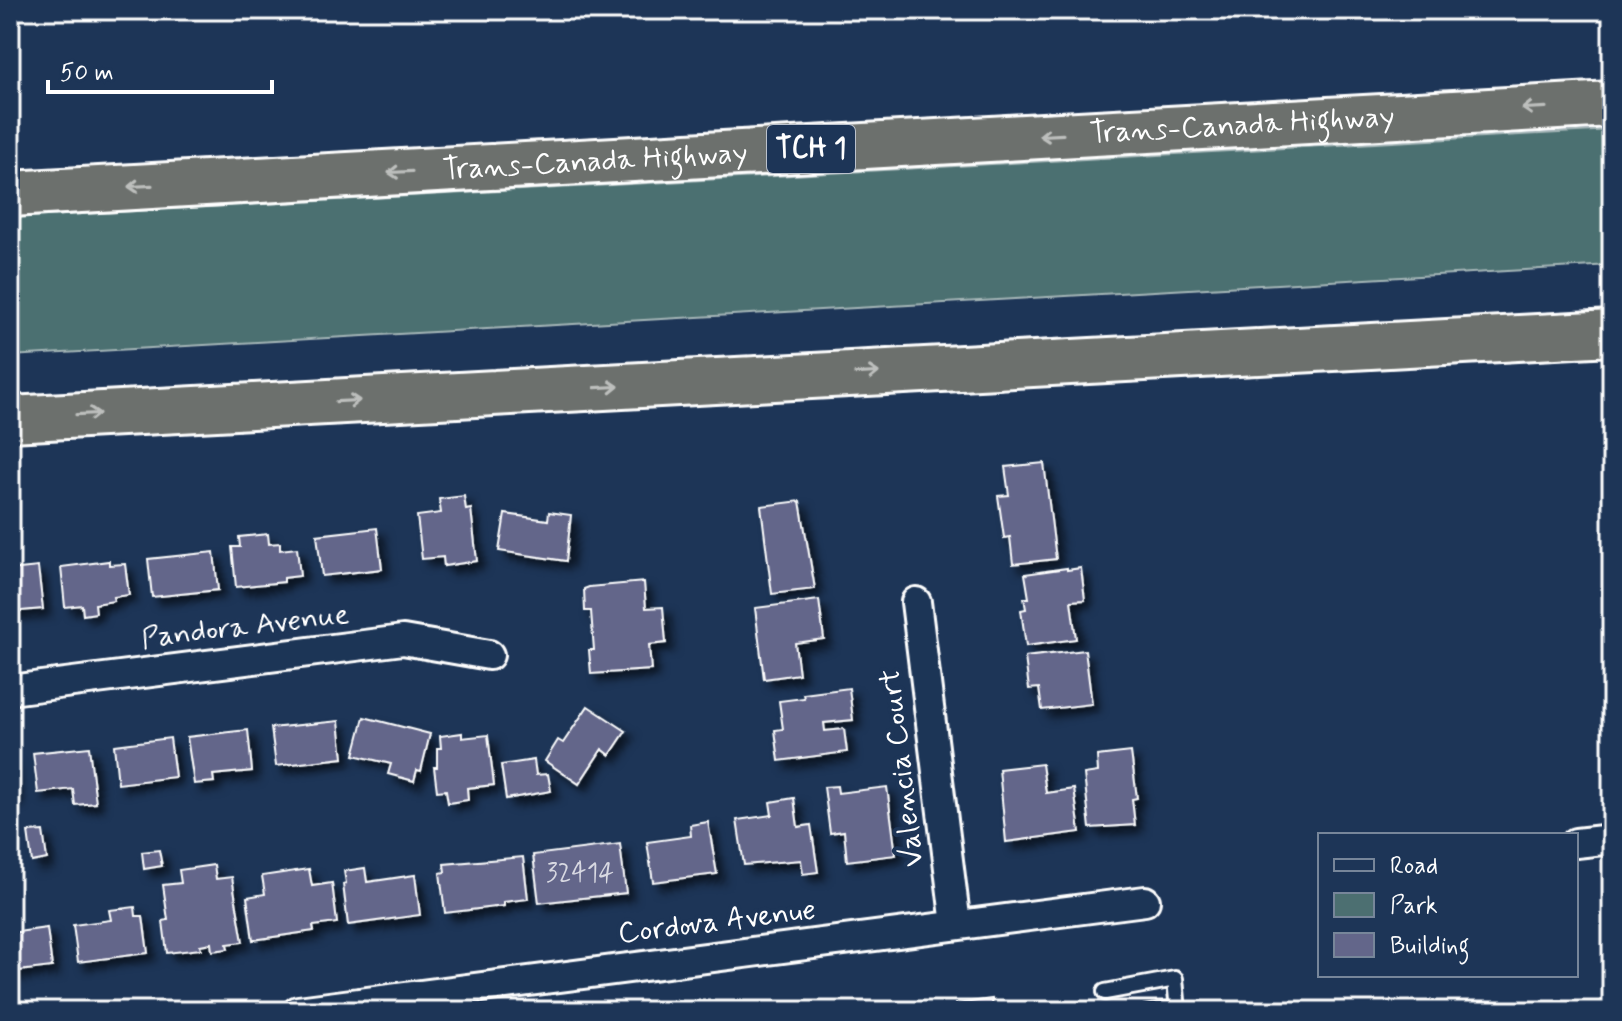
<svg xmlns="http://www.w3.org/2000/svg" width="1622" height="1021" font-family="Mynerve,sans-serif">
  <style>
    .green { fill: #4c6f71; stroke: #a6b7b8; stroke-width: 2 }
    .building { fill: #63668a; stroke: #fff; stroke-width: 2; filter: url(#shadow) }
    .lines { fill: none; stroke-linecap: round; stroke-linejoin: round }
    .service-casing { stroke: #fff; stroke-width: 20 }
    .minor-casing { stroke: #fff; stroke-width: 34 }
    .motorway-casing { stroke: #fff; stroke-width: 50 }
    .service { stroke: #1d3557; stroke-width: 14 }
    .minor { stroke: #1d3557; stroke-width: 28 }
    .motorway { stroke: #6c706d; stroke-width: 44 }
    .oneway { stroke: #bdbfbd }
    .labels { text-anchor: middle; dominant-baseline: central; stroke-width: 8; stroke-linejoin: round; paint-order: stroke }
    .number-label { font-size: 26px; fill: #d8d9e2 }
    .shield { fill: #1d3557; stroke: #bbc2cd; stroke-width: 2 }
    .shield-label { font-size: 28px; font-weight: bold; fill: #fff }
    .street-label { font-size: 30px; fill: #fff; stroke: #1d3557 }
  </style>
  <defs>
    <filter id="shadow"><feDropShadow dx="7" dy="7" stdDeviation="4" flood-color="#0009"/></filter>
  </defs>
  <rect width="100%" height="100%" fill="#1d3557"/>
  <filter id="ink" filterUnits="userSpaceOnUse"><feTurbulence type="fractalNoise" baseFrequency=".0125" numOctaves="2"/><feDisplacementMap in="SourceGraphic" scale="16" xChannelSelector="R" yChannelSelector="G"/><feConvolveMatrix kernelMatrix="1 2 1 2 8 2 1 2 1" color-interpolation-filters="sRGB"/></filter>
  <g filter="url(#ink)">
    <path class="green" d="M1612,130V265L10,356V218Z"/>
    <g class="building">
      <path d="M1044,463L1056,559L1013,564L1010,537L1004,538L998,496L1009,495L1005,467Z"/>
      <path d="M464,496L466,510L471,509L477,561L444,566L443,557L422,559L417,516L441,513L439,499Z"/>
      <path d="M800,501L815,589L772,594L761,506Z"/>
      <path d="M549,512L571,515L566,561L499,551L505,514L548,520Z"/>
      <path d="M377,528L382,569L322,576L317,535Z"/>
      <path d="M268,534L269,544L280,543V550L297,548L300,576L284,578V582L236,587L232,547H240L239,537Z"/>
      <path d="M214,552L218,590L152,597L148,559Z"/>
      <path d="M109,561V565L125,564L129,595L113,597L114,601L95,604L96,613L83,615L82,605L65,607L61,567Z"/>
      <path d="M38,567L43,609L10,612V570Z"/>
      <path d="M1067,568V570L1081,568L1085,600L1071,601L1076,639L1026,646L1021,610L1026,609L1024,598H1029L1025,574Z"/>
      <path d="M644,582L646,608L663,607L666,643L649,645L651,670L591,674L589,650H594L591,611H585L584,589L589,587Z"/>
      <path d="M819,600L824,639L795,643L799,674L764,679L755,608Z"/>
      <path d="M1085,650L1092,704L1042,710L1039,688L1029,689L1025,657Z"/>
      <path d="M849,688L853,720L824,723L825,731L844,729L847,752L779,761L775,730L783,729L779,701L804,698L803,694Z"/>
      <path d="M588,706L626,731L610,755L602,749L579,784L545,761L558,740L563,743Z"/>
      <path d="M364,717L430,734L421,771L417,770L414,781L388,774L391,764L354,755Z"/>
      <path d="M339,721L343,758L276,766L271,728Z"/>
      <path d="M248,730L252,771L213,775L214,782L194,784L187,737Z"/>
      <path d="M462,733V738L488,735L494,785L467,788L468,800L448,803L446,790L437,791L434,767H437V748H441L440,736Z"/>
      <path d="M170,738L175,777L118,784L114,745Z"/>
      <path d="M89,747L96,803L75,805L73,789L38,793L33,753Z"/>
      <path d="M1131,752L1137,798L1132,799L1135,825L1090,828L1084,774L1098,772L1097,756Z"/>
      <path d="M10,756L16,798H10Z"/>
      <path d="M534,760L536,775L548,774L551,791L506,799L501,765Z"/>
      <path d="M1042,764L1046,793L1074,789L1080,832L1006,842L999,769Z"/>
      <path d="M837,786L838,793L887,787L896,855L847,861L844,831L830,833L824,787Z"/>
      <path d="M794,798L798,827L811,825L818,872L803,874L801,860L744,865L737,820L772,815L770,802Z"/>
      <path d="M708,822L717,874L653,882L647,842L691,836L690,825Z"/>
      <path d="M43,831L47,859L32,862L28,832Z"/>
      <path d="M620,844L626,893L539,903L533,855Z"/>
      <path d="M159,850L162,866L144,869L142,852Z"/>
      <path d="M523,857L528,899L504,902V906L445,913L440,873L445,872L444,864Z"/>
      <path d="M214,865L216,879L232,877L243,942L227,944L228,949L212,951L211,943L200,945L201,949L167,953L163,921L168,920L163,885L181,883L179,870Z"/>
      <path d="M365,868L367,882L415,875L420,915L348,925L343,884L346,883L344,871Z"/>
      <path d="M309,869L312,886L332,883L337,923L313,926L314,931L253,940L247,897L265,894L262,876Z"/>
      <path d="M135,907L136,916H143L148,953L78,962L73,925L111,920L109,910Z"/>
      <path d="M47,928L52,967L10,972V933Z"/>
      <path d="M992,999L993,1011H957L956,1004Z"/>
      <path d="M1168,1001L1169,1011H1131L1145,1009L1144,1005Z"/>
    </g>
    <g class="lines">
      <g class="service-casing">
        <path id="service" d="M1105,992L1175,979L1178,1011"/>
      </g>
      <g class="minor-casing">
        <g id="minor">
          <path d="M916,602L956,925"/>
          <path d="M10,690L403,640L489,655"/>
          <path d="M1576,843L1612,839"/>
          <path d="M298,1011L1145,901"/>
        </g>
      </g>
      <g class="motorway-casing">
        <g id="motorway">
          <path id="s1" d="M10,194L1612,104"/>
          <path d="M10,419L1612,333"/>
        </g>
      </g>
      <use href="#service" class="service"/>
      <use href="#minor" class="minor"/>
      <use href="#motorway" class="motorway"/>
    </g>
    <defs><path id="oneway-shaft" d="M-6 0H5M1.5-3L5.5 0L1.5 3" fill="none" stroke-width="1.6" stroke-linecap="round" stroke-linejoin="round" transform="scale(2)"/></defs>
    <g class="oneway">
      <use href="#oneway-shaft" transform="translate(1534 108) rotate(177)"/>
      <use href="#oneway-shaft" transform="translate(1051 135) rotate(177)"/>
      <use href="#oneway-shaft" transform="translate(400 172) rotate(177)"/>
      <use href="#oneway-shaft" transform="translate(140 186) rotate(177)"/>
      <use href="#oneway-shaft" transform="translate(867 373) rotate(-3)"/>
      <use href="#oneway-shaft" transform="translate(607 387) rotate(-3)"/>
      <use href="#oneway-shaft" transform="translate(348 401) rotate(-3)"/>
      <use href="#oneway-shaft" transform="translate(88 414) rotate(-3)"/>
    </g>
  </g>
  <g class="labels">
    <g class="number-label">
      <text x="580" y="874">32414</text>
    </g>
    <rect class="shield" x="767" y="125" width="88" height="48" rx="6"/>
    <g class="shield-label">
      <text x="811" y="149">TCH 1</text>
    </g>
    <g class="street-label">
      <text stroke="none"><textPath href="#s1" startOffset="1234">Trans-Canada Highway</textPath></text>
      <text stroke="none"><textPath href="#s1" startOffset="586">Trans-Canada Highway</textPath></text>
      <text transform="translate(245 626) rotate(-7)">Pandora Avenue</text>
      <text transform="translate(902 768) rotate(-97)">Valencia Court</text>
      <text transform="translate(717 922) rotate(-7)">Cordova Avenue</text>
    </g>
  </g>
  <rect width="1622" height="1021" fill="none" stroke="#1d3557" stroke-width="40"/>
  <rect x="20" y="20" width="1582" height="981" fill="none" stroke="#fff" stroke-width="3" filter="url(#ink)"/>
  <rect x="1318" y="833" width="260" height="144" fill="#1d3557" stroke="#77869a" stroke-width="2"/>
  <rect x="1334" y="859" width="40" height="12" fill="#1d3557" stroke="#77869a" stroke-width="2"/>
  <text x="1390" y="873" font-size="24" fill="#ffffff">Road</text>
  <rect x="1334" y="893" width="40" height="24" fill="#4c6f71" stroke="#77869a" stroke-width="2"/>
  <text x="1390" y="913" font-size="24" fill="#ffffff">Park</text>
  <rect x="1334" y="933" width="40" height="24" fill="#63668a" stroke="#77869a" stroke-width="2"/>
  <text x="1390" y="953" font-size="24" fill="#ffffff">Building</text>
  <path d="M48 80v12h224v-12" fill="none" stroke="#ffffff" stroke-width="4"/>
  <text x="60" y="80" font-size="24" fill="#ffffff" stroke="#1d3557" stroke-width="6" paint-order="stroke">50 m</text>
</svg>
